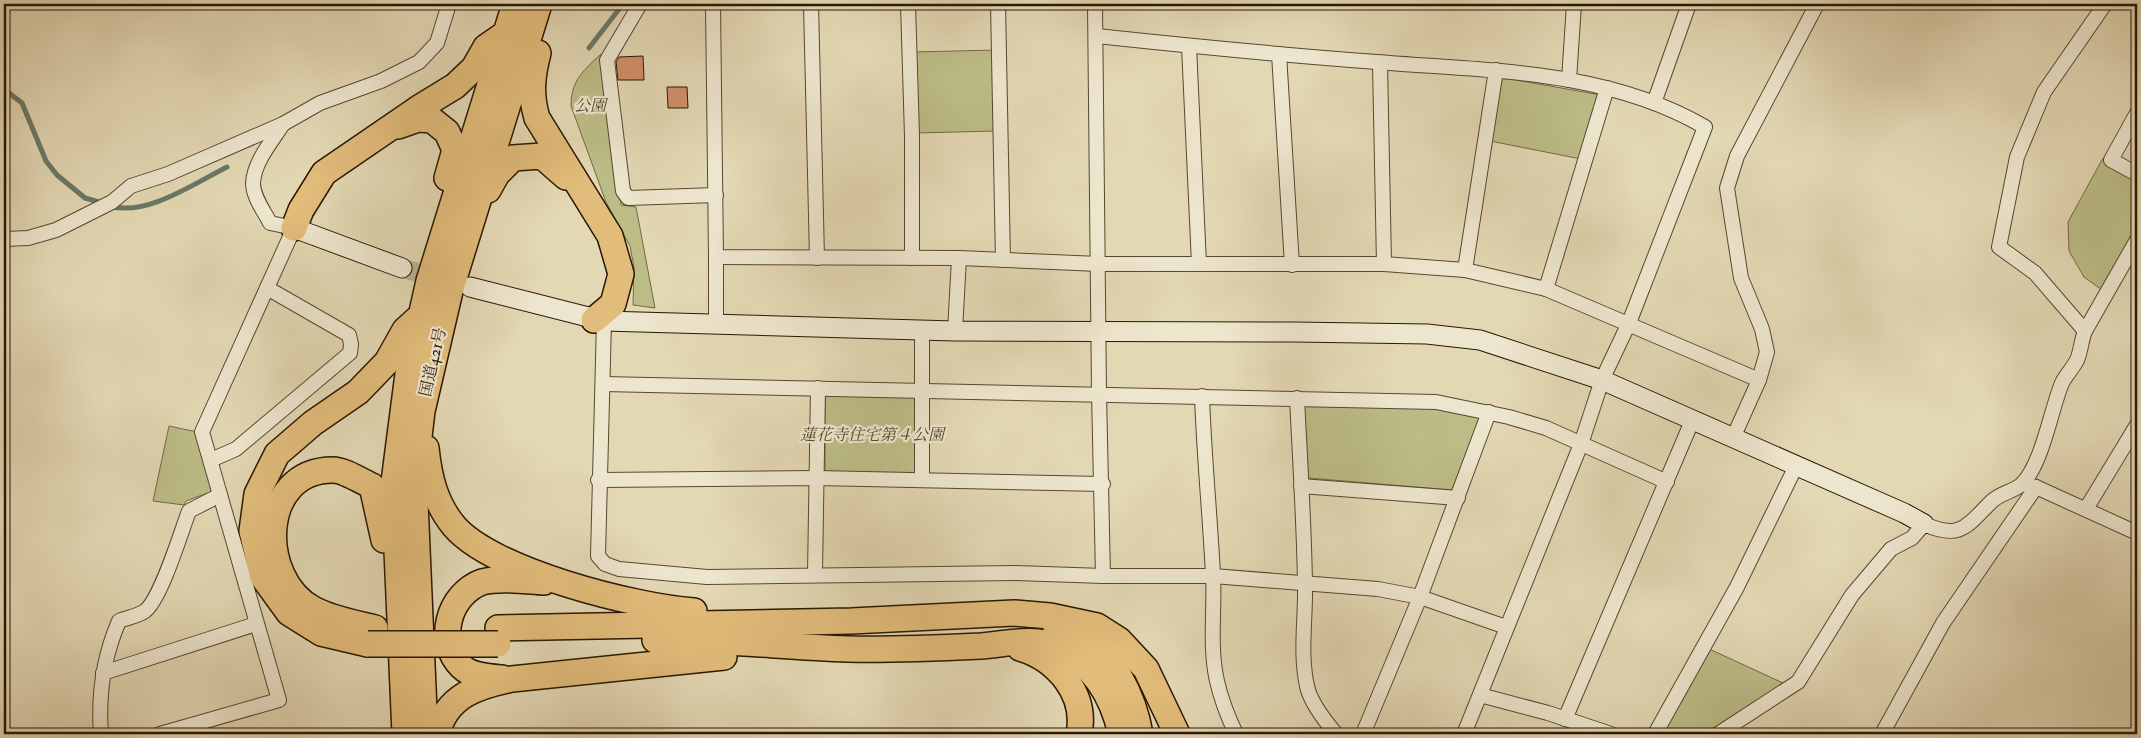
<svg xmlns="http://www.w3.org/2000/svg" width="2141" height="738" font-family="'IM FELL Double Pica','Noto Serif JP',serif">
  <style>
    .green { fill: #bcbc87; stroke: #726a44 }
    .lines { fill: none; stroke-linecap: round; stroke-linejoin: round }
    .stream { stroke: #6a7966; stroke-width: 5 }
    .building { fill: #d18f69; stroke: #291701 }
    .secondary-tunnel { stroke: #beb190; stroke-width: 19; stroke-dasharray: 19 9; stroke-linecap: butt }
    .street-casing { stroke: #58472e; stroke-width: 16 }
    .secondary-casing { stroke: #291701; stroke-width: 21 }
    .highway-casing { stroke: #291701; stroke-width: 28 }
    .street { stroke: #ede6ce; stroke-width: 14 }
    .secondary { stroke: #ede6ce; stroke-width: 19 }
    .highway { stroke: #e2bc7a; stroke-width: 25 }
    .highway-bridge-casing { stroke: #291701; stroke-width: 28; stroke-linecap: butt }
    .highway-bridge { stroke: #e2bc7a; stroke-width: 25 }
    .labels { text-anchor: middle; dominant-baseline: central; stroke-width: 4.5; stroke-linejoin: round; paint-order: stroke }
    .park-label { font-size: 16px; font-style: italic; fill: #554929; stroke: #ede6ce }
    .street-label { font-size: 16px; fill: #291701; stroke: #ede6ce }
  </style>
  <rect width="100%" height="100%" fill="#e3d8b4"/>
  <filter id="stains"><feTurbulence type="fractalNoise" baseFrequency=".004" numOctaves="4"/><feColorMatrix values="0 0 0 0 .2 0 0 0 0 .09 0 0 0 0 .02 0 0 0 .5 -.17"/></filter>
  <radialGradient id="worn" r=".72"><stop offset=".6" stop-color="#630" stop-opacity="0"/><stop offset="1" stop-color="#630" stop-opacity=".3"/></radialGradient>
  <g class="green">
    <path d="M995,50L997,131L916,133L914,52Z"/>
    <path d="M601,54L621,205L636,207L655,308L633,305L634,267L630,246L606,202L571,106C571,80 584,70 601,54Z"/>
    <path d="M1499,77L1601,95L1581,159L1490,141Z"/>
    <path d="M2103,158L2137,177V235L2105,292L2084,277L2069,251L2068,222Z"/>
    <path d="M825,395H918L919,475L825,474Z"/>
    <path d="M1304,404L1434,408L1481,417L1452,490L1308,478Z"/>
    <path d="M169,426L197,432L213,491L186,501L184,505L153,501Z"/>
    <path d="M1707,648L1783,683L1706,734H1663Z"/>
  </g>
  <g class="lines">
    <g class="stream">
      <path d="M589,48L623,4"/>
      <path d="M4,89L22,103L46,161L57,175L85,198L102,203"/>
      <path d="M110,206C146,217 195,183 227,167"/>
    </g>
  </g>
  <g class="building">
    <path d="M643,56L644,80H618L616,62L619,57Z"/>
    <path d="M667,87H687L688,108H668Z"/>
  </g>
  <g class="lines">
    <path class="secondary-tunnel" d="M402,268L442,279"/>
    <g class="street-casing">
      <g id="street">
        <path d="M640,4L607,60L623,191L628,198L716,195"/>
        <path d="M713,4L716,257L959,258L1099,264H1384L1465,270L1546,289L1759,380"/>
        <path d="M811,4L817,258"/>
        <path d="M908,4L912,136V258"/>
        <path d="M998,4L1003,260"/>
        <path d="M1095,4L1099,393L1103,576"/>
        <path d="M1097,36C1190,46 1283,55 1377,62C1487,71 1605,69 1705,127L1629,323L1602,380L1581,444L1464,734"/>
        <path d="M1189,46L1199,264"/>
        <path d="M1279,54L1292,265"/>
        <path d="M1380,63L1384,264"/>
        <path d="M1569,80L1574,4"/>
        <path d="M1654,103L1689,4"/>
        <path d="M2137,113L2111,160L2137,174"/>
        <path d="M4,239L28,238L56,230L112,202L131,186L168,174L283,124L320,103L381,81L419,62L437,43L449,4"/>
        <path d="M1465,270L1496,70"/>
        <path d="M1546,289L1607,88"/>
        <path d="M604,321L598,556L605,564L619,569L707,577L1016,573L1103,576H1213L1378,589L1420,597L1506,627"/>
        <path d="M716,326V257"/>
        <path d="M955,331L959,258"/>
        <path d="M2085,331L2137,240"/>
        <path d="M603,384L1436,402L1509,417L1546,428L1667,482"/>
        <path d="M1202,396C1204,456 1210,515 1213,575C1215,609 1209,646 1217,681C1221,699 1228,717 1236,734"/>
        <path d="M1297,398C1300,460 1304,522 1305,584C1306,618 1299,656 1308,690C1313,706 1325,721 1336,734"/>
        <path d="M1733,438L1759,380L1767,352L1762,329L1741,278L1727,188L1737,156L1816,6L1814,4"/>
        <path d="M211,460L236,449L350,353L351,344L349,335L267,288"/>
        <path d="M598,480L816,478L1103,484"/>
        <path d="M922,480V330"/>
        <path d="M1301,486L1458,498"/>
        <path d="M2029,486L2036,487L2137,533"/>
        <path d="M2086,509L2137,425"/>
        <path d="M815,574L818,388"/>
        <path d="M103,673L256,624"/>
        <path d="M1480,695L1548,713L1611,734"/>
        <path d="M1565,719L1692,421"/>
        <path d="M101,734C98,695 103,658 119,621C126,618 138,616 145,611C161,599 181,532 189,511L220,495"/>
        <path d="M160,734L279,700L202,432L294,228L270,223C264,211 253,197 253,183C254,162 272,141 283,124"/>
        <path d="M1363,734L1420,597L1489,412"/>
        <path d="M1655,734L1737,587L1796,466"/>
        <path d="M1718,734L1798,682L1852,595L1891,549L1912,538L1924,524C1960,540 1966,527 1991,502C2000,493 2012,492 2021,485C2042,466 2051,409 2062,383C2066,375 2073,368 2077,360C2081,351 2081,341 2085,331L2035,273L1999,247L2017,157L2044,92L2105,4"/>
        <path d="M1882,734L1943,623L2036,487"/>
      </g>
    </g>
    <g class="secondary-casing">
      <g id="secondary">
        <path d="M294,228L402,268"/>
        <path d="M470,287L604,321L955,331L1295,332L1427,334L1480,340L1602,380L1904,513L1924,524"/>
      </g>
    </g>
    <g class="highway-casing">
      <g id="highway">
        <path d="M538,53C532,76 530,94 537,118L610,236L621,274L613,304L594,320"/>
        <path d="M398,126L418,119L432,120L447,132L455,150L447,178"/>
        <path d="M488,190L497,174L513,158L542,156L566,177"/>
        <path d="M294,228L301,210L324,173L419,108L455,86L474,68L486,47L502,36"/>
        <path d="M426,448C429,477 435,503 454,526C492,571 636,607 694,611"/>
        <path d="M375,628C355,623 331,619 313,609C257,579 258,470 333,470C344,470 361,481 372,486L384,540"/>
        <path d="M498,628L851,621L1014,613L1050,616L1097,626L1119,640L1146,669L1177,734"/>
        <path d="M1056,628C1063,631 1071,632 1078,635C1113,652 1134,698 1140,734"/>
        <path d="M655,640C720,639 784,647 848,649C893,650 937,648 981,646C1007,644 1034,636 1059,648C1094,665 1113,698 1121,734"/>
        <path d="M368,644L321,633L289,613L263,577L252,531L257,494L277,454L313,423L358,392L387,362L405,330L416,320"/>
        <path d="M1020,648C1057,659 1087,694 1079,734"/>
        <path d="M502,678C489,677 471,676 462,667C435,641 449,594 482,582C500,577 526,581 544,582"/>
        <path d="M405,734L394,482L408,374L429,281L515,4"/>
        <path d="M425,734L414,479L422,411L450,291L539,4"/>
        <path d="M437,734C446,696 477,686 512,679L724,657"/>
      </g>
    </g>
    <use href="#street" class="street"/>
    <use href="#secondary" class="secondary"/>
    <use href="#highway" class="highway"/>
    <g class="highway-bridge-casing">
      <path id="highway-bridge" d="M368,644H498"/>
    </g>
    <use href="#highway-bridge" class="highway-bridge"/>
  </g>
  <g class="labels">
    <g class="park-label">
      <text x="590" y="106">公園</text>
      <text x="872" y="435">蓮花寺住宅第４公園</text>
    </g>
    <g class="street-label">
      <text transform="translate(433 362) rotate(-77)">国道421号</text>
    </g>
  </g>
  <rect width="2141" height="738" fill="none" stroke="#e3d8b4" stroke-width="20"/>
  <rect x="5" y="5" width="2131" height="728" fill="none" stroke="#291701" stroke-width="2.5"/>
  <rect x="10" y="10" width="2121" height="718" fill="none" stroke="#291701"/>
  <rect width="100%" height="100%" filter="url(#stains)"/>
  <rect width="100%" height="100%" fill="url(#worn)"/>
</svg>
